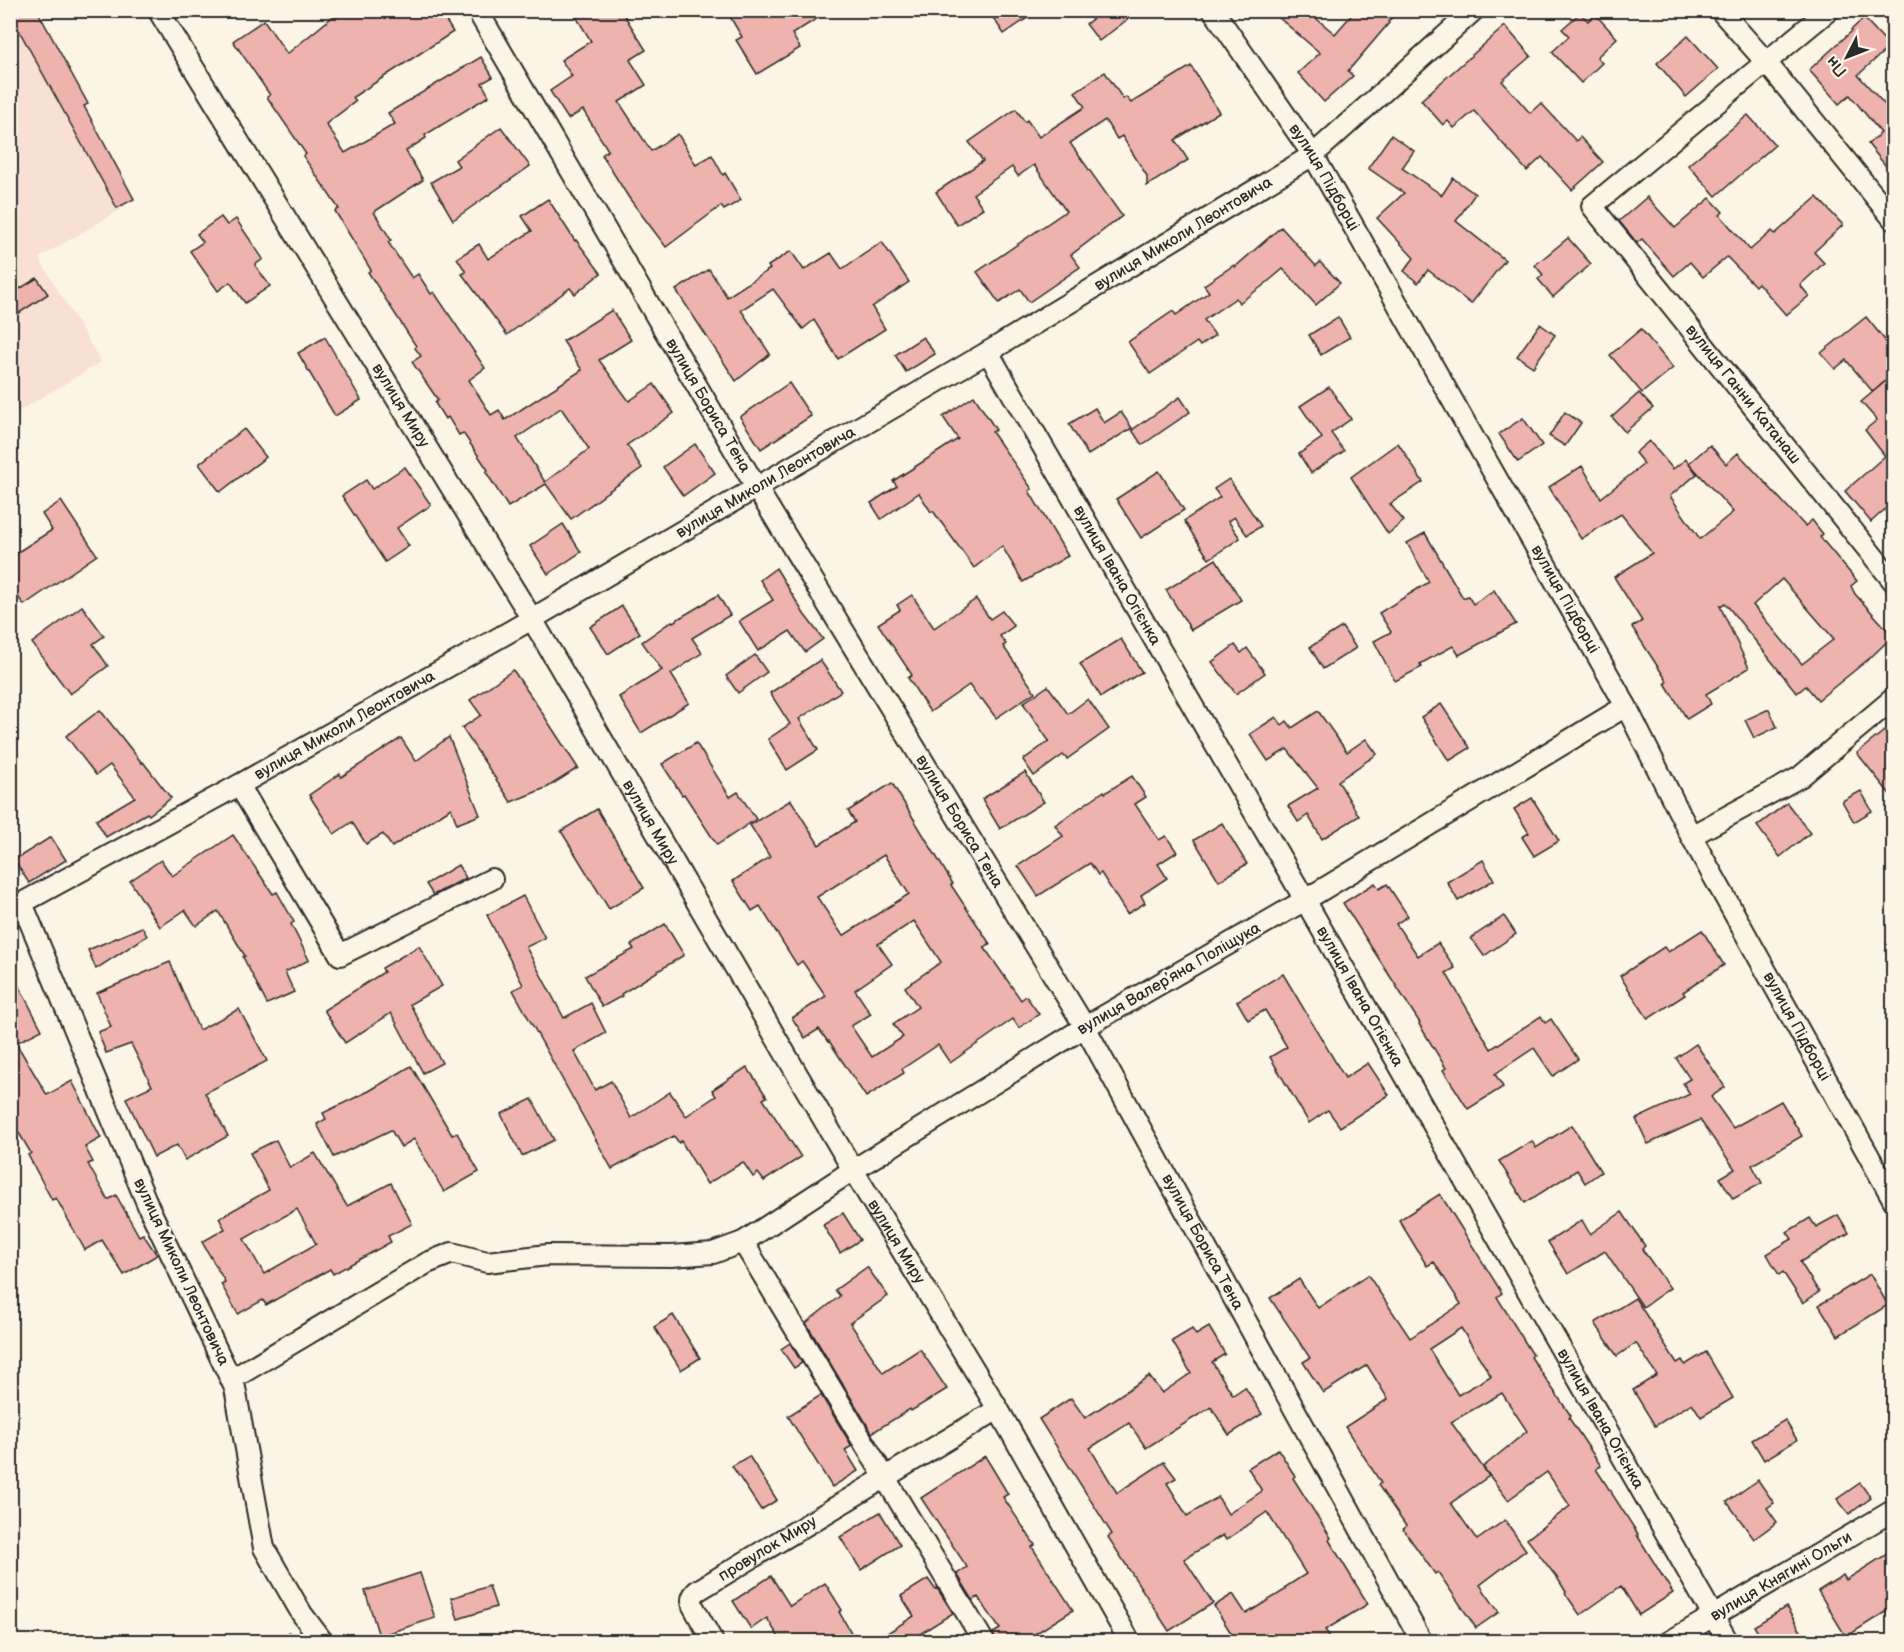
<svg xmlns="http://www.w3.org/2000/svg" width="1904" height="1652" font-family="'Balsamiq Sans',sans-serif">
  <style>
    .built { fill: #f8e1d4 }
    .building { fill: #eeb3ad; stroke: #2b2b2b; stroke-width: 1.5; fill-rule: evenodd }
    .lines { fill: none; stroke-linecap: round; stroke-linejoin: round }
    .minor-casing { stroke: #2b2b2b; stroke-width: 24 }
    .path { stroke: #2b2b2b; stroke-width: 4; stroke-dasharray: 4.5 4.5; stroke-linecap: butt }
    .minor { stroke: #fcf5e5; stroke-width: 20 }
    .labels { text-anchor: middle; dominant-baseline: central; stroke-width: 5; stroke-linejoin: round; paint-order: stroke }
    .street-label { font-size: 16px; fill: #2b2b2b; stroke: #fcf5e5 }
  </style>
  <rect width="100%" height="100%" fill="#fcf5e5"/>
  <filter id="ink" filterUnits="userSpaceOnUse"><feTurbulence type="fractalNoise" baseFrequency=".0167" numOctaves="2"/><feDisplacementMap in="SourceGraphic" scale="12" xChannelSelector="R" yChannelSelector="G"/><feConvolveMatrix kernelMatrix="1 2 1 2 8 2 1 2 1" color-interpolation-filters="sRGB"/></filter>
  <g filter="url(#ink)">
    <path class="built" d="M10,16L125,207L39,258L101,362L11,416Z"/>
    <g class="building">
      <path d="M10,10H37L88,104L84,106L134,199L117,208L10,14Z"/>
      <path d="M341,10H439L453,32L353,97L356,101L326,124L345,153L395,124L388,113L481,57L493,77L482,83L489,96L425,135L426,138L406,151L423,180L374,212L391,240L388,242L412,278L418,274L431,294L434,292L485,368L469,380L491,415L499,410L505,420L582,370L563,341L612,310L631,340L599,360L629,401L654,384L674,413L627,445L642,468L603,495V496L571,519L546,484L508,507L486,472L488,470L463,433L459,435L448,417L445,419L435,403L438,400L412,362L421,356L415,348L416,346L368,272L371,270L335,211L339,209L303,156L306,154L267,97L270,95L233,41L264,20L287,54ZM561,408L589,449L545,482L517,438Z"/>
      <path d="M572,10H621L646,50L630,60L646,85L619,102L651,151L678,134L696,165L712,155L723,175L725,173L741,200L724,210L721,206L666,247L629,198L602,155L608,150L583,110L568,119L550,91L572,76L561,60L591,41Z"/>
      <path d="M726,10H831L792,34L800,48L757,74L736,40L742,37Z"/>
      <path d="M988,10H1039L1004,34Z"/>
      <path d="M1104,10H1140L1099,41L1086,24Z"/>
      <path d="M1270,10H1306L1335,34L1356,10H1398L1388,22L1389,23L1348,71L1353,76L1324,102L1298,73L1320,53Z"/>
      <path d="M1580,13L1588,21L1595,14L1617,38L1597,57L1602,63L1581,83L1552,52L1569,36L1562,29Z"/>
      <path d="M1864,18L1890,46L1858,75L1885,105L1893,98V175L1868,144L1881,133L1850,95L1839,104L1809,70L1852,31L1851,30Z"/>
      <path d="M1505,26L1531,56L1502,81L1530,113L1541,103L1576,141L1580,137L1603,162L1572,190L1542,157L1527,171L1474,111L1454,128L1448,121L1443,125L1421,100Z"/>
      <path d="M1688,36L1718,69L1686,97L1657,63Z"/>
      <path d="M1191,66L1219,112L1175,140L1188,160L1147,186V176L1122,136L1117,139L1105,120L1070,143L1122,216L1071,255L1080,267L1029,302L1020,289L999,303L977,272L1066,211L1034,165L1018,176L1012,167L973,194L983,208L957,225L936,192L983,161L969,142L1016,109L1025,122L1027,120L1039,137L1085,107L1075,92L1105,72L1123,99L1126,97L1131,103Z"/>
      <path d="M1748,115L1775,145L1716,196L1688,165Z"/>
      <path d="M501,127L530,166L453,220L431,182L459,166L455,160Z"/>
      <path d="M1391,135L1414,151L1402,168L1442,195L1453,178L1475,194L1456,221L1505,260L1471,304L1428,270L1418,283L1404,271L1414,258L1377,218L1404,193L1368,168Z"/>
      <path d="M1647,197L1675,228L1710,198L1723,212L1720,215L1750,250L1772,231L1775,234L1817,197L1843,225L1814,252L1824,263L1800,285L1809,296L1786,315L1758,283L1755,286L1727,257L1703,277L1690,262L1674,276L1642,239L1637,243L1619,221Z"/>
      <path d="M548,199L575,241L576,240L601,273L575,294L570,288L507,335L462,274L466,272L457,258L479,244L488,259L532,231L522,216Z"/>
      <path d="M221,217L227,225L236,219L263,259L255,265L270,286L245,303L230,282L218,291L190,251L203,242L197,234Z"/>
      <path d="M1281,227L1316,266L1320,262L1340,283L1316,305L1283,269L1264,285L1239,303L1236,298L1204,320L1215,335L1200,346L1197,342L1150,374L1128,342L1173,311L1176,315L1209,292L1204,285L1234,265L1235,267Z"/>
      <path d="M1568,238L1591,264L1553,297L1538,279L1543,275L1535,265Z"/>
      <path d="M882,242L909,282L872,307L885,329L838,359L814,320L803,329L773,289L741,310L770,354L736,381L676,290L709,269L727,297L770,269L768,266L791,251L804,270L831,253L842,269Z"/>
      <path d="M37,278L48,294L10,319V295Z"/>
      <path d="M1338,317L1350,337L1321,355L1309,335Z"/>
      <path d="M1866,317L1893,350V374L1873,392L1846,360L1835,369L1821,353Z"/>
      <path d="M1540,324L1555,335L1533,367L1517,356Z"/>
      <path d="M1641,329L1673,368L1642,393L1610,355Z"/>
      <path d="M325,337L361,400L335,416L298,353Z"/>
      <path d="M923,337L935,354L906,372L895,355Z"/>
      <path d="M1893,375V502L1871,522L1845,491L1885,456L1865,430L1877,420L1861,402Z"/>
      <path d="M789,383L811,416L761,449L740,417Z"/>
      <path d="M1329,387L1351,419L1331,433L1344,451L1311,473L1299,454L1322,438L1300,406Z"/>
      <path d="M1639,393L1653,408L1625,432L1612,417Z"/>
      <path d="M974,396L996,430L992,432L1032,489L1029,491L1068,556L1023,582L1002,546L974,568L933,511L931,512L919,493L881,519L871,503L897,486L893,481L958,439L943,417Z"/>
      <path d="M1180,397L1190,412L1142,445L1132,430Z"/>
      <path d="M1095,408L1104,423L1121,412L1132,428L1088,455L1069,424Z"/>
      <path d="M1565,412L1581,423L1565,446L1549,436Z"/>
      <path d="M1523,418L1542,445L1518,462L1499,434Z"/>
      <path d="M244,429L266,457L220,492L199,464Z"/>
      <path d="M1649,441L1673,469L1686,459L1697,474L1670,496L1700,539L1733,512L1689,463L1710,445L1726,464L1738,453L1805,526L1812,520L1823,534L1820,537L1857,581L1851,586L1855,594L1893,636L1870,658L1818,700L1806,686L1797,693L1725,603L1720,606L1749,668L1706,694L1711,704L1687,719L1665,683L1667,681L1632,627L1642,621L1614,577L1652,553L1621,514L1581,539L1549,487L1582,466L1601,498L1644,464L1635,453ZM1782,579L1834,639L1802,664L1753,605Z"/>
      <path d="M1398,443L1423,482L1390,504L1404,521L1388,534L1351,477Z"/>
      <path d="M695,444L715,473L683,496L663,467Z"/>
      <path d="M405,467L431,505L397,528L409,546L385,562L342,496L366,480L372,489Z"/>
      <path d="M1159,471L1184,510L1141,538L1116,499Z"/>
      <path d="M1229,479L1261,526L1247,535L1234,517L1228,521L1240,538L1209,559L1184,521L1220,497L1214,489Z"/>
      <path d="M61,501L97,555L24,605L10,586V557L52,530L42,514Z"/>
      <path d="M563,524L581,552L548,574L530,546Z"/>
      <path d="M1425,533L1463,598L1468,596L1473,604L1494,590L1516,624L1459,655L1453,646L1420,664L1422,667L1395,681L1374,641L1391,632L1379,613L1429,582L1407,543Z"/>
      <path d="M1216,559L1241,600L1191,630L1166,590Z"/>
      <path d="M776,568L804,614L823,639L805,652L790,631L758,651L739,621L773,600L760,580Z"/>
      <path d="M718,595L730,615L692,638L702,653L671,674L689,703L641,733L619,697L662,670L642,642L672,621L673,622Z"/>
      <path d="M912,595L934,628L976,599L990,619L1002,611L1014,626L1000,636L1006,644L1003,646L1035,692L996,718L982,699L980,700L969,685L930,712L908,678L912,675L878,624L900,610L897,605Z"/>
      <path d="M82,606L104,636L93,644L108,666L70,694L32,643Z"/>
      <path d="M622,606L640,633L608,654L590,627Z"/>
      <path d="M1342,627L1356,648L1323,669L1310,647Z"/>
      <path d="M1121,639L1142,672L1101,697L1080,664Z"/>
      <path d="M1235,645L1241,653L1247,648L1265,673L1236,694L1212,662Z"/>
      <path d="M755,655L767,672L738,693L726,676Z"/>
      <path d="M820,660L841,691L799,719L818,750L787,770L768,739L790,724L770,693Z"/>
      <path d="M513,670L537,705L578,768L548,787L511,802L462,728L481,715L470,700Z"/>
      <path d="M1048,686L1068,714L1088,699L1109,729L1067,759L1063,755L1034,776L1023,760L1049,741L1023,703Z"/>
      <path d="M1441,704L1470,748L1449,761L1421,717Z"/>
      <path d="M1769,709L1777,727L1754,738L1745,720Z"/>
      <path d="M100,710L142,763L143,762L171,798L149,815L147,813L106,837L96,820L135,797L110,765L96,775L66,736Z"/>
      <path d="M1318,711L1347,752L1366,739L1377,754L1338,781L1359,816L1322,839L1308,815L1298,822L1288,806L1318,788L1287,749L1268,761L1250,734L1276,717L1282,725L1287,721L1292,728Z"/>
      <path d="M1884,731L1893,743V798L1857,753Z"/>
      <path d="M449,737L480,815L457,824L451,808L392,847L383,834L366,844L352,822L334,834L309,795L340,774L341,777L401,738L416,761Z"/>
      <path d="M696,743L730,797L738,792L756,819L717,845L684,794L682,795L662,764Z"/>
      <path d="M1025,772L1044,802L1000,829L982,799Z"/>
      <path d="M1132,776L1146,797L1135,804L1159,840L1166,836L1177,852L1158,864L1167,878L1141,895L1145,903L1127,914L1101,873L1098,875L1090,863L1038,896L1018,866L1063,836L1055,825L1104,791L1105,793Z"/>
      <path d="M892,783L953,884L951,885L990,944L984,947L1021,1000L1026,996L1039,1014L1019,1028L1013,1019L950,1063L938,1045L902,1069L904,1073L866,1097L829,1041L828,1042L819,1029L805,1038L792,1018L826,996L802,961L797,965L760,906L752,911L733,881L770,857L750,825L791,800L819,845L855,822L848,811ZM884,855L909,894L843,936L817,897ZM914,921L941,962L905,987L918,1007L893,1024L903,1037L872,1057L851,1026L871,1014L855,990L892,964L878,944Z"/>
      <path d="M1861,791L1872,811L1854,822L1842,801Z"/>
      <path d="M1532,798L1559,841L1534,856L1522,837L1529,833L1514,809Z"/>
      <path d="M1787,803L1810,833L1780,857L1757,826Z"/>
      <path d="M597,809L644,888L609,909L561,831Z"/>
      <path d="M1222,823L1247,864L1219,881L1194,840Z"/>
      <path d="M233,835L273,894L277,892L294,922L291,924L309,960L285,972L294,992L267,1004L243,957L245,956L218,911L196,926L185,910L160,927L130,881L161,860L172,876Z"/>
      <path d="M51,837L66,860L29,883L14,860Z"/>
      <path d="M1483,860L1494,880L1458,901L1447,882Z"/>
      <path d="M458,865L466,878L433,895L426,884Z"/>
      <path d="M1375,883L1379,889L1387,884L1408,916L1396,924L1418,956L1438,943L1455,968L1446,973L1491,1049L1541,1016L1545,1023L1551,1019L1578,1059L1553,1076L1534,1048L1495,1074L1503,1087L1468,1109L1443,1070L1446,1068L1419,1024L1420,1023L1343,903Z"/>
      <path d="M523,896L545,938L526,947L564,1018L591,1003L606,1033L574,1051L595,1090L611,1081L631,1118L670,1092L686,1116L716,1096L712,1090L747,1067L767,1097L763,1099L801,1157L764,1181L758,1173L753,1177L743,1162L707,1184L681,1141L679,1143L674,1136L612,1169L513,990L523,985L487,915Z"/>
      <path d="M1504,916L1516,934L1484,956L1471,938Z"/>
      <path d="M665,924L684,955L621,994L622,996L602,1007L585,976L634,949L631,945Z"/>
      <path d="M142,927L147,936L96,969L88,950Z"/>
      <path d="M1702,930L1724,965L1683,992L1685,995L1648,1019L1620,976L1664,947L1668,952Z"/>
      <path d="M419,946L442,986L410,1004L442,1063L423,1073L391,1013L345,1043L324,1010L384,972L382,968Z"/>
      <path d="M170,962L199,1030L239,1009L267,1061L205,1093L228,1136L185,1160L177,1145L154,1157L126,1098L152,1086L131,1044L106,1053L98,1032L111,1027L97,993Z"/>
      <path d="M10,969L42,1030L16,1043L47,1095L72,1081L101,1138L85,1147L93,1162L88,1164L108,1200L116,1195L139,1236L143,1234L157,1255L124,1275L102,1240L85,1250L56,1198L52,1200L28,1155L31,1153L10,1118Z"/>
      <path d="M1283,974L1345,1078L1368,1063L1389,1095L1340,1127L1328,1110L1309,1123L1270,1057L1287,1047L1265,1010L1248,1020L1237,1001Z"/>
      <path d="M1696,1044L1725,1087L1711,1097L1733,1128L1781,1101L1802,1136L1752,1165L1762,1183L1733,1199L1720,1178L1735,1169L1700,1120L1648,1144L1636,1119L1690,1094L1683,1083L1690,1079L1676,1058Z"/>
      <path d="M411,1066L452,1135L457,1133L479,1172L444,1192L414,1139L401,1147L391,1130L334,1157L317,1124L326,1119L323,1113L369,1091Z"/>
      <path d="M532,1099L554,1140L522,1156L501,1114Z"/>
      <path d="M1572,1125L1601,1172L1585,1183L1577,1170L1525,1203L1499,1161L1532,1141L1536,1148Z"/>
      <path d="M276,1140L290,1168L315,1153L347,1206L391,1183L412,1224L388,1236L391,1242L333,1274L330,1269L266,1305L263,1300L238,1314L221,1284L225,1282L202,1242L225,1229L219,1218L269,1190L250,1153ZM297,1209L316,1244L264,1274L244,1239Z"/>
      <path d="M1440,1194L1502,1293L1497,1297L1533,1355L1531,1357L1571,1416L1569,1418L1601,1466L1596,1469L1638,1534L1637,1535L1673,1593L1639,1615L1621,1586L1580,1615L1565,1593L1566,1592L1558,1579L1527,1539L1570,1506L1547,1472L1508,1500L1483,1467L1527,1431L1502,1393L1451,1422L1489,1476L1451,1503L1477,1540L1505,1520L1526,1550L1480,1585L1499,1612L1476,1628L1438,1572L1435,1574L1403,1529L1406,1526L1378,1485L1381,1483L1345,1427L1388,1399L1367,1365L1323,1393L1303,1362L1310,1358L1270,1298L1299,1279L1318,1308L1368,1275L1410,1338L1461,1304L1434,1262L1427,1266L1399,1220ZM1461,1328L1491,1376L1458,1395L1429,1349Z"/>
      <path d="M1622,1212L1645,1246L1642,1249L1670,1288L1643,1307L1605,1251L1568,1274L1548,1242L1582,1220L1590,1234Z"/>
      <path d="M843,1213L860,1240L840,1253L823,1225Z"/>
      <path d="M1838,1215L1849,1233L1800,1262L1819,1292L1803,1303L1783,1272L1779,1275L1767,1254L1792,1239L1787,1232L1810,1218L1816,1227Z"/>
      <path d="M867,1267L888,1296L850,1323L883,1373L920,1349L947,1389L911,1411L910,1409L872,1433L806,1323L840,1296L835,1290Z"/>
      <path d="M1870,1274L1888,1305L1838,1336L1819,1305Z"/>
      <path d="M1635,1298L1677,1363L1682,1360L1685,1365L1706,1352L1733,1398L1701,1417L1692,1403L1655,1426L1633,1390L1657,1375L1636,1343L1617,1356L1595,1323Z"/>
      <path d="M673,1315L700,1358L681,1370L654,1327Z"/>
      <path d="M1209,1327L1225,1354L1212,1362L1233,1395L1245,1387L1262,1414L1229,1435L1211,1407L1146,1448L1129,1423L1090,1448L1117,1493L1164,1462L1176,1478L1167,1483L1187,1516L1218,1497L1228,1514L1262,1491L1248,1468L1278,1449L1295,1476L1293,1478L1331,1538L1329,1540L1368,1604L1325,1630L1333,1641H1236L1214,1606L1233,1594L1246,1614L1285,1590L1284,1588L1306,1574L1267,1512L1226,1540L1223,1535L1184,1559L1213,1603L1169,1631L1108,1537L1112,1534L1039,1419L1071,1398L1085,1418L1149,1376L1162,1393L1191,1373L1172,1341L1192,1329L1196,1335Z"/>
      <path d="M790,1343L802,1363L794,1368L781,1349Z"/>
      <path d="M821,1395L852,1446L845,1450L858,1471L832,1487L788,1416Z"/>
      <path d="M1785,1420L1797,1440L1764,1460L1752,1440Z"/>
      <path d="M749,1456L777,1500L761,1510L732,1466Z"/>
      <path d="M985,1456L1008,1494L1003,1497L1035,1545L1032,1547L1073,1610L1024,1641H996L993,1633L1000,1629L978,1597L973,1600L957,1574L967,1567L921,1498Z"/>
      <path d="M1758,1480L1774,1503L1767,1508L1777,1522L1754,1539L1727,1502Z"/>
      <path d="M1860,1483L1871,1498L1849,1514L1837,1499Z"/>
      <path d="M880,1512L900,1545L861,1570L840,1537Z"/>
      <path d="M1893,1550V1607L1846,1637L1818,1591L1843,1575L1846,1580Z"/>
      <path d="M420,1573L435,1618L379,1636L365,1591Z"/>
      <path d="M771,1576L790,1606L825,1583L842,1610L839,1612L856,1641H781L767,1618L751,1629L733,1601Z"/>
      <path d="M928,1579L935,1589L937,1588L953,1613L909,1641H875L914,1616L901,1596Z"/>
      <path d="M489,1586L496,1607L458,1619L451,1598Z"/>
      <path d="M1786,1607L1807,1641H1763L1754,1626Z"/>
    </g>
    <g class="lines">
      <g class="minor-casing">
        <g id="minor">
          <path id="s1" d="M158,10L532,619L853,1170L998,1409L1130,1642"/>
          <path id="s2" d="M477,10L756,487L1085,1027L1422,1642"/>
          <path id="s3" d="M1213,10L1313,155L1626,706L1691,836L1894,1201"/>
          <path d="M1720,10L1766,62L1894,220"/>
          <path id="s4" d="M1829,10L1592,206L1894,582"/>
          <path id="s5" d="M988,352L1305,900L1728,1642"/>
          <path d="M239,785L340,955L492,879"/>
          <path d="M1691,836L1800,777L1894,698"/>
          <path d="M743,1242L984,1642"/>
          <path d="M232,1379L427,1263L452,1253L487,1262L548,1255L671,1256L713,1253L743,1242L853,1170L1085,1027L1305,900L1626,706"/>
          <path id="s6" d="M323,1642L302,1614L264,1548L235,1388L149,1208L22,903L239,785L532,619L988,352L1313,155L1474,10"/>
          <path id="s7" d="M713,1642L693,1606C691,1599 692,1596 697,1591L998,1409"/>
          <path id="s8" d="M1669,1642L1894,1510"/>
        </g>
      </g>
      <path class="path" d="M284,1642L290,1632"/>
      <use href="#minor" class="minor"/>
    </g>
  </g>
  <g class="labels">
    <g class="street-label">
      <text stroke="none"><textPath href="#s3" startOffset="201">вулиця Підборці</textPath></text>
      <text stroke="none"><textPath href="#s6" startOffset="2144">вулиця Миколи Леонтовича</textPath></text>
      <text stroke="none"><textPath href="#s4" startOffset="549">вулиця Ганни Катанаш</textPath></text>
      <text stroke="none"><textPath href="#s1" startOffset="464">вулиця Миру</textPath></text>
      <text stroke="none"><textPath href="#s2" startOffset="458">вулиця Бориса Тена</textPath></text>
      <text stroke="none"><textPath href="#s6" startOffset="1658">вулиця Миколи Леонтовича</textPath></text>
      <text stroke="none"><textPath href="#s5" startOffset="258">вулиця Івана Огієнка</textPath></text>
      <text stroke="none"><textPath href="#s3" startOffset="687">вулиця Підборці</textPath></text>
      <text stroke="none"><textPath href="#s6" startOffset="1172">вулиця Миколи Леонтовича</textPath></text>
      <text stroke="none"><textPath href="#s2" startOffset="944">вулиця Бориса Тена</textPath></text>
      <text stroke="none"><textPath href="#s1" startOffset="950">вулиця Миру</textPath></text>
      <text transform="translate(1169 979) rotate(-30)">вулиця Валерʼяна Поліщука</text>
      <text stroke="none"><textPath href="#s5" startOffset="744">вулиця Івана Огієнка</textPath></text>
      <text stroke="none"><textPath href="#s3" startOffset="1173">вулиця Підборці</textPath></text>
      <text stroke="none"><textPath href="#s1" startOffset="1436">вулиця Миру</textPath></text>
      <text stroke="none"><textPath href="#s2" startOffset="1430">вулиця Бориса Тена</textPath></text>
      <text transform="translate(181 1272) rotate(65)">вулиця Миколи Леонтовича</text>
      <text stroke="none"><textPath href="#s5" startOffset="1230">вулиця Івана Огієнка</textPath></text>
      <text stroke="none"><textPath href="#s7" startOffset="140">провулок Миру</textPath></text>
      <text stroke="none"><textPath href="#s8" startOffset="130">вулиця Княгині Ольги</textPath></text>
    </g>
  </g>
  <rect width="1904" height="1652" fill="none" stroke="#fcf5e5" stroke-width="36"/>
  <rect x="18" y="18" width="1868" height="1616" fill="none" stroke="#2b2b2b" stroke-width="2" filter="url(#ink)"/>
  <g transform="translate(1847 57) rotate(228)" stroke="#fcf5e5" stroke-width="4.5" paint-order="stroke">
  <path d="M0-4.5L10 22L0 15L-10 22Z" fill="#2b2b2b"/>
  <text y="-9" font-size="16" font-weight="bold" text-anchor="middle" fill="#2b2b2b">Пн</text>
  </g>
</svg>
